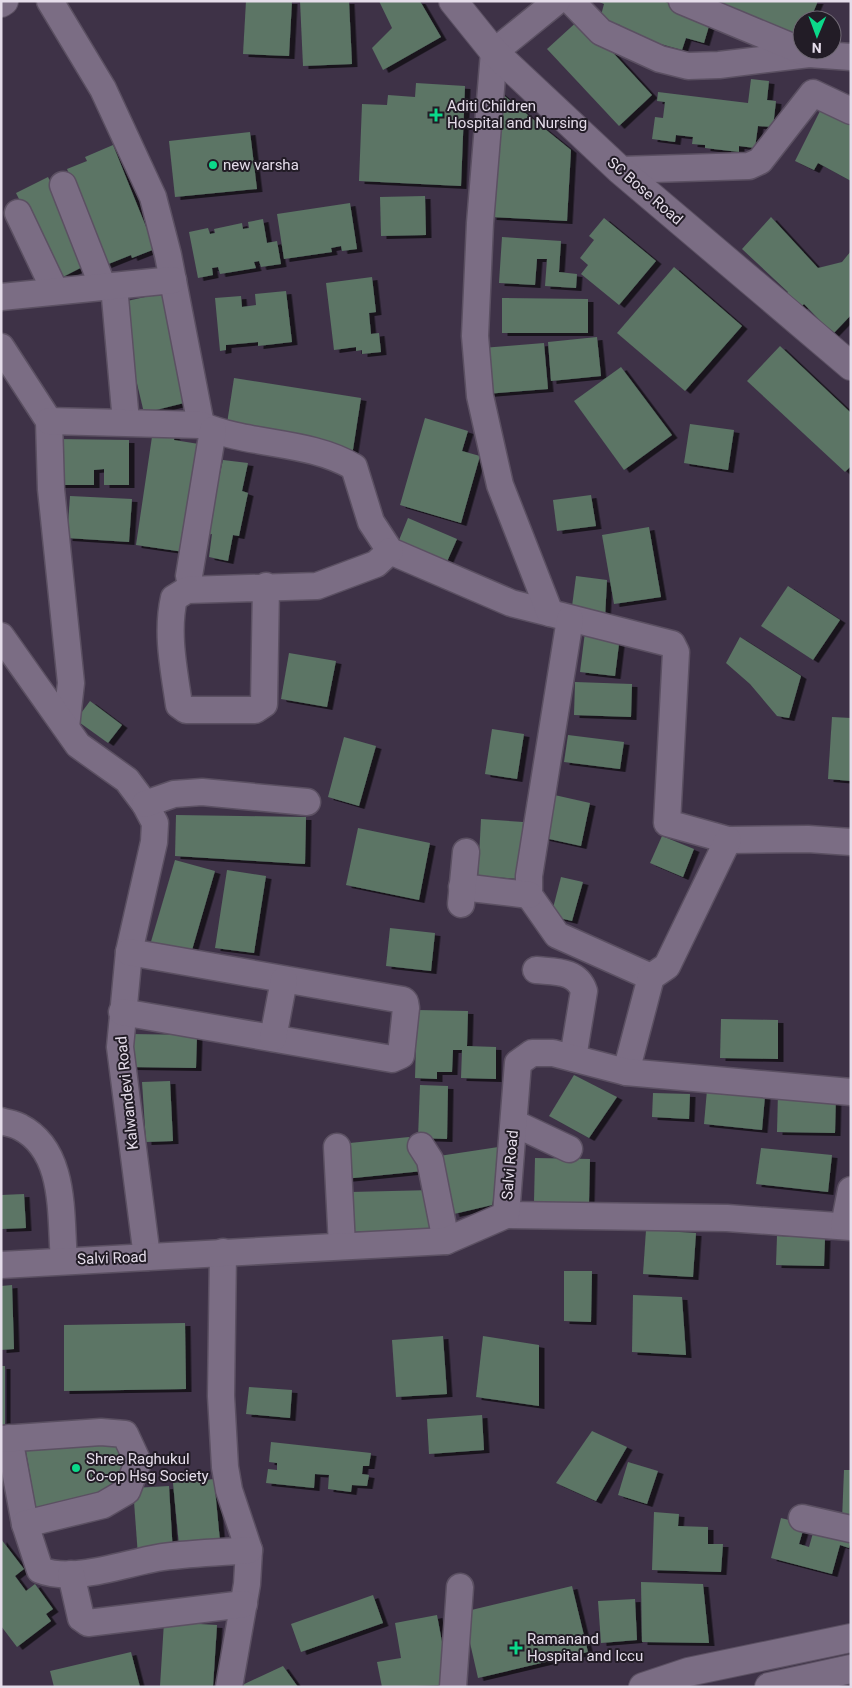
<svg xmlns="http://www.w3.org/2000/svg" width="852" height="1688" font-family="Roboto,sans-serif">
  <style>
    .building { fill: #5b7565; filter: url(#shadow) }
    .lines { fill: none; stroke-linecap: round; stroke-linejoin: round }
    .minor-casing { stroke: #5b5062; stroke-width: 29 }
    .tertiary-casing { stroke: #5b5062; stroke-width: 30 }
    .secondary-casing { stroke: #5b5062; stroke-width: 30 }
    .minor { stroke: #7b6d84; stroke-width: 26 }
    .tertiary { stroke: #7b6d84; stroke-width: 28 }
    .secondary { stroke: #7b6d84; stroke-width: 28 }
    .poi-dot { fill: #0bd98a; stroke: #221c26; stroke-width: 2 }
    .labels { text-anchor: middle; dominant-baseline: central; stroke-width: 4; stroke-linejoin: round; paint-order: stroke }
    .poi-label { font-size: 15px; fill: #e5ddea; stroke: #221c26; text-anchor: start }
    .street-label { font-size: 15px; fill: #e5ddea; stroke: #221c26 }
  </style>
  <defs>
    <filter id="shadow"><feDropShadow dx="5.5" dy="3" stdDeviation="0" flood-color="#0009"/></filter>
  </defs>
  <rect width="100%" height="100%" fill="#3e3247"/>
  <g class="building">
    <path d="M246,1H292L289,56L243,54Z"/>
    <path d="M300,1H349L352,64L303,66Z"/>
    <path d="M379,1H420L441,37L383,70L372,48L392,28Z"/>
    <path d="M597,1H662L712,16L704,43L686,38L682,50L618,32L620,25L600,19L604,4Z"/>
    <path d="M702,1H818L810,20H802V37Z"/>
    <path d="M581,18L652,95L619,126L547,49Z"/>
    <path d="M751,79L769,81L767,100L776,101L773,127L758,126L755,148L739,146V152L705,148V145L692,144L693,137L676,135L675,142L652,139L655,117L663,118L665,102L657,101L658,92L748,103Z"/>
    <path d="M416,83L465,86L461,186L359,181L362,104L387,105L388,95L415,97Z"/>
    <path d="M497,90L571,150L567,221L491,217Z"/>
    <path d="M825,101L842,109L837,119L849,124L851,120V181L818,163L814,170L795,161Z"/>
    <path d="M250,132L257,189L175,197L169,141Z"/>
    <path d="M113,145L155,249L132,258L131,255L106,265L67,169L87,161L85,157Z"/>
    <path d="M48,177L92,262L59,279L16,193Z"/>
    <path d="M425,196L426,235L381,236L380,197Z"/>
    <path d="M350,203L357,249L342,251L341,246L331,248L332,252L284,259L277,214Z"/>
    <path d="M771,217L818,268L842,262L851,251V315L833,334L804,304L800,308L786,295L788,292L742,249Z"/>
    <path d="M604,218L656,261L619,305L581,274L588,265L580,258L594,240L589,236Z"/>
    <path d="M263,219L267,243L277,241L281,264L261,267L259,261L254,262L256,268L220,274L218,267L212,268L213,275L198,278L189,232L208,228L210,234L215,233L214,229L242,223L243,229L249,228L248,222Z"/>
    <path d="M502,237L561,241L559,272L577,274L576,288L545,286L547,259H537L535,285L499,283Z"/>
    <path d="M674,267L742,326L685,391L617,333Z"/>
    <path d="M372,277L376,312L369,313L371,334L379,333L381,352L362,354V350L356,351V347L334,350L326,283Z"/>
    <path d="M286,291L292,342L258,346V342L226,345V350L220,351L215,298L241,296L242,307L256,305L255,294Z"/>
    <path d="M163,293L188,402L144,413L118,303Z"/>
    <path d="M502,298L588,299V333H502Z"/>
    <path d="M597,337L601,376L551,381L548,342Z"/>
    <path d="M544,343L548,389L486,394L482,348Z"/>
    <path d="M780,346L851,413V466L845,472L747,381Z"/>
    <path d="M621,367L672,435L624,470L574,401Z"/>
    <path d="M234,378L361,398L352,456L226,430Z"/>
    <path d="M425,418L468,431L462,451L480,456L461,523L400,505Z"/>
    <path d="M690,424L734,430L728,470L684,463Z"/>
    <path d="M153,430L175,433L174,440L199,444L184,552L136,545Z"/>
    <path d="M56,439L129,440V485H104V469L94,470V485H56Z"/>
    <path d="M223,460L248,463L242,491L248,493L239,536L233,535L228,561L209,557L212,534L207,535L211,490L216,491Z"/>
    <path d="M591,495L596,526L557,531L553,500Z"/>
    <path d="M70,496L132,499L129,542L67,538Z"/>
    <path d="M408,518L457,539L446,564L397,545Z"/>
    <path d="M649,527L661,597L614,604L602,535Z"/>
    <path d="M576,576L607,580L605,618L571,614Z"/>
    <path d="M788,586L840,620L813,660L761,626Z"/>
    <path d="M585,632L620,636L615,676L580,672Z"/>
    <path d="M740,637L801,676L789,718L777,716L750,684L726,663Z"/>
    <path d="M289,653L336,661L327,707L281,699Z"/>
    <path d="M575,682L632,684L631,717L574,715Z"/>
    <path d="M90,701L122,725L108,743L76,720Z"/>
    <path d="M832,717L851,718V781L828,779Z"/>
    <path d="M492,729L524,734L517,779L485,774Z"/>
    <path d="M568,735L624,742L620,769L564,762Z"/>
    <path d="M344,737L376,746L359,806L328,797Z"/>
    <path d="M550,794L590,803L581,846L540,837Z"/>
    <path d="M176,815L306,817L305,864L175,856Z"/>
    <path d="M481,819L523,822L520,879L478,876Z"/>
    <path d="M358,828L430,843L419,900L346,885Z"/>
    <path d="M662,836L694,849L683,877L650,863Z"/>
    <path d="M175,860L215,871L190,957L150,945Z"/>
    <path d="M227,870L266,876L254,953L215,948Z"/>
    <path d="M561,877L583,882L572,921L551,916Z"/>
    <path d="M390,928L435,933L431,971L386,966Z"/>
    <path d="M417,1010L468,1011L467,1046L496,1047V1079L461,1078L462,1050H453L452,1072H437V1079L415,1078Z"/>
    <path d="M721,1019L778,1020V1059L720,1058Z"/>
    <path d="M130,1034L197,1035L196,1068L130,1067Z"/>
    <path d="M574,1075L617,1097L589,1138L549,1116Z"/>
    <path d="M170,1081L173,1141L146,1142L142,1082Z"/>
    <path d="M420,1085L448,1086L447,1139L418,1138Z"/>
    <path d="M707,1090L765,1096L762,1130L704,1124Z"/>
    <path d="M653,1093L690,1094L689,1119L652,1117Z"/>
    <path d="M778,1093L836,1094L835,1133L777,1132Z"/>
    <path d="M409,1137L410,1150L423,1171L344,1179L340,1144Z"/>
    <path d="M505,1146L492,1205L454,1214L439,1156Z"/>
    <path d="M761,1148L832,1155L828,1192L756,1184Z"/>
    <path d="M535,1158L590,1159L589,1203L534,1202Z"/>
    <path d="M433,1190L434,1229L351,1232L350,1192Z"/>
    <path d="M24,1194L26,1228L1,1229V1195Z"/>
    <path d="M646,1230L696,1233L693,1277L643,1274Z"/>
    <path d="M777,1236L825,1238L824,1266L776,1265Z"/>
    <path d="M564,1271H592L591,1322L564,1321Z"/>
    <path d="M12,1285L14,1349L1,1350V1286Z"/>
    <path d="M633,1295L682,1297L686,1355L632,1352Z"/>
    <path d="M185,1323L186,1389L64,1391V1325Z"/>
    <path d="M443,1336L447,1394L396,1397L392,1340Z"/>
    <path d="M483,1336L539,1345V1406L476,1397Z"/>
    <rect x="1" y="1366" width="4" height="59"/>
    <path d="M249,1387L292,1390L290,1418L246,1414Z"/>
    <path d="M482,1415L484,1450L429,1454L427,1419Z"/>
    <path d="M592,1431L627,1447L596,1501L556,1483Z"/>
    <path d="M122,1438V1490L37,1514L25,1446Z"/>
    <path d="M271,1442L371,1453L369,1466H363L362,1474L369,1475L367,1486L352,1485L351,1492L328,1489L329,1475L315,1474L314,1488L266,1483L268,1469L277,1470V1463L269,1462Z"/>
    <path d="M628,1462L658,1471L647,1504L618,1495Z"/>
    <path d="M844,1470H851V1520H842Z"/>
    <path d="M214,1479L220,1541L179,1545L173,1483Z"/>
    <path d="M169,1486L173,1554L138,1556L133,1488Z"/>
    <path d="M654,1512L679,1514L678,1526L708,1527V1544H723L721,1572L652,1570Z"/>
    <path d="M781,1518L805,1524L799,1544L809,1547L815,1526L851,1539L849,1548L840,1545L832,1574L771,1558Z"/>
    <path d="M1,1539L24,1569L15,1576L26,1591L35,1584L53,1609L46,1614L51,1621L17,1647L1,1626Z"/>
    <path d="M641,1582L703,1584L709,1643L642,1642Z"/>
    <path d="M572,1586L588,1652L478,1678L463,1612Z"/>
    <path d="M373,1595L383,1623L301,1652L291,1624Z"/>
    <path d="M635,1599L637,1640L601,1643L598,1601Z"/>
    <path d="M437,1615L450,1685L382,1687L377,1662L401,1658L395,1623Z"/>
    <path d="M164,1622L217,1625L213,1687L160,1686Z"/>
    <path d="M131,1652L140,1687H54L50,1671Z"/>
    <path d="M283,1666L298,1687H238Z"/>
  </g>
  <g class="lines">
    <g class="minor-casing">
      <g id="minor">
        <path d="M50,1L103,89L153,197L168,255L201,425"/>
        <path d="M571,1L601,32L660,59L688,66L719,65L809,54"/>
        <path d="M682,1L809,54L851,57"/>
        <path d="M620,170L749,166L760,161L813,93L851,111"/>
        <path d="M63,185L103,287"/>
        <path d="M18,213L55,291"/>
        <path d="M114,286L126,422"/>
        <path d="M1,297L173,280"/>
        <path d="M1,347L49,421L51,489L71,683L66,727"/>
        <path d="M49,421L201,425C250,446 308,440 354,467L371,522L390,551L511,603L672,644L676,652L667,823L728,840L808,839L851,842"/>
        <path d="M189,576L213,430"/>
        <path d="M266,586L264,704L255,710H186L179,705C174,670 166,633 174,598L187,590L317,586L376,564L390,551"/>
        <path d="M550,613L500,485L480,396L475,336L480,223L494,52L557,1"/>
        <path d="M570,619L529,876V895L557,935L651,977"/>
        <path d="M1,636L78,745L127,780L145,804L155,823L154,842L129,952L120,1047L147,1257"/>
        <path d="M145,804L174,794L202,792L307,802"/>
        <path d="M462,887L529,895"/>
        <path d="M461,904L466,852"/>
        <path d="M536,970C555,972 577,970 584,991L573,1058"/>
        <path d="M122,1012L392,1059L401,1055L406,1008L405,1002L403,1000L129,952"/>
        <path d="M273,1038L284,980"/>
        <path d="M626,1072L651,977L667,966L728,840"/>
        <path d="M1,1121C7,1123 15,1124 20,1127C67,1151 60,1216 64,1260"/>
        <path d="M514,1123L569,1149"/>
        <path d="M421,1146L430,1160L446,1241"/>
        <path d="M337,1147L342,1246"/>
        <path d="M506,1215L727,1218L851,1227"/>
        <path d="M844,1226L851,1190"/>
        <path d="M223,1252L221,1396L225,1467L229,1490L249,1550L247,1584L229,1687"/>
        <path d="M1,1265L446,1241L506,1215L518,1063L532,1053H553L626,1072L851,1092"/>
        <path d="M9,1438L25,1524"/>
        <path d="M1,1439L101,1432L125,1434L138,1462L127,1491L103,1505L25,1524L40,1570C73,1583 123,1564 157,1558C187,1553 218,1553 249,1550"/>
        <path d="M802,1518L851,1529"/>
        <path d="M71,1574L81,1618L88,1623L244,1604"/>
        <path d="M453,1687L460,1587"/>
      </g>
    </g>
    <g class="tertiary-casing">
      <g id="tertiary">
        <path d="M453,1L494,52L620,170L851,366"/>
        <path d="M1,3L4,1"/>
      </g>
    </g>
    <g class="secondary-casing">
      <g id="secondary">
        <path d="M643,1687L688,1672L851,1638"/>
        <path d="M769,1687L851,1669"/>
      </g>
    </g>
    <use href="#minor" class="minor"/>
    <use href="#tertiary" class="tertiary"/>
    <use href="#secondary" class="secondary"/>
  </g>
  <g class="poi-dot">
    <path d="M433.5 107.5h5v5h5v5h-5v5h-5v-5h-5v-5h5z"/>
    <circle cx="213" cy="165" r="5"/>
    <circle cx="76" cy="1468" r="5"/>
    <path d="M513.5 1640.5h5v5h5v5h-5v5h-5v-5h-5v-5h5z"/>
  </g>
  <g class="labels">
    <g class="poi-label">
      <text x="447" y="106">Aditi Children<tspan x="447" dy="17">Hospital and Nursing</tspan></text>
      <text x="223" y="165">new varsha</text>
      <text x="86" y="1459">Shree Raghukul<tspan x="86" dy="17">Co-op Hsg Society</tspan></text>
      <text x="527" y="1639">Ramanand<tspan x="527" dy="17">Hospital and Iccu</tspan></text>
    </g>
    <g class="street-label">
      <text transform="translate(645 191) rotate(41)">SC Bose Road</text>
      <text transform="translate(127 1093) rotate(-96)">Kalwandevi Road</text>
      <text transform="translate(510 1165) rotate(-85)">Salvi Road</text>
      <text transform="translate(112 1258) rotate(-2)">Salvi Road</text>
    </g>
  </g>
  <rect width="852" height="1688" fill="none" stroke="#e5ddea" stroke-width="5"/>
  <g transform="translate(817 35) rotate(181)"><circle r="24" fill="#221c26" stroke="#706974"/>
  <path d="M0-4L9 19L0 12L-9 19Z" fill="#0bd98a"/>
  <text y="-8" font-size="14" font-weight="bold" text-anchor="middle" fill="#e5ddea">N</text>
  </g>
</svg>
